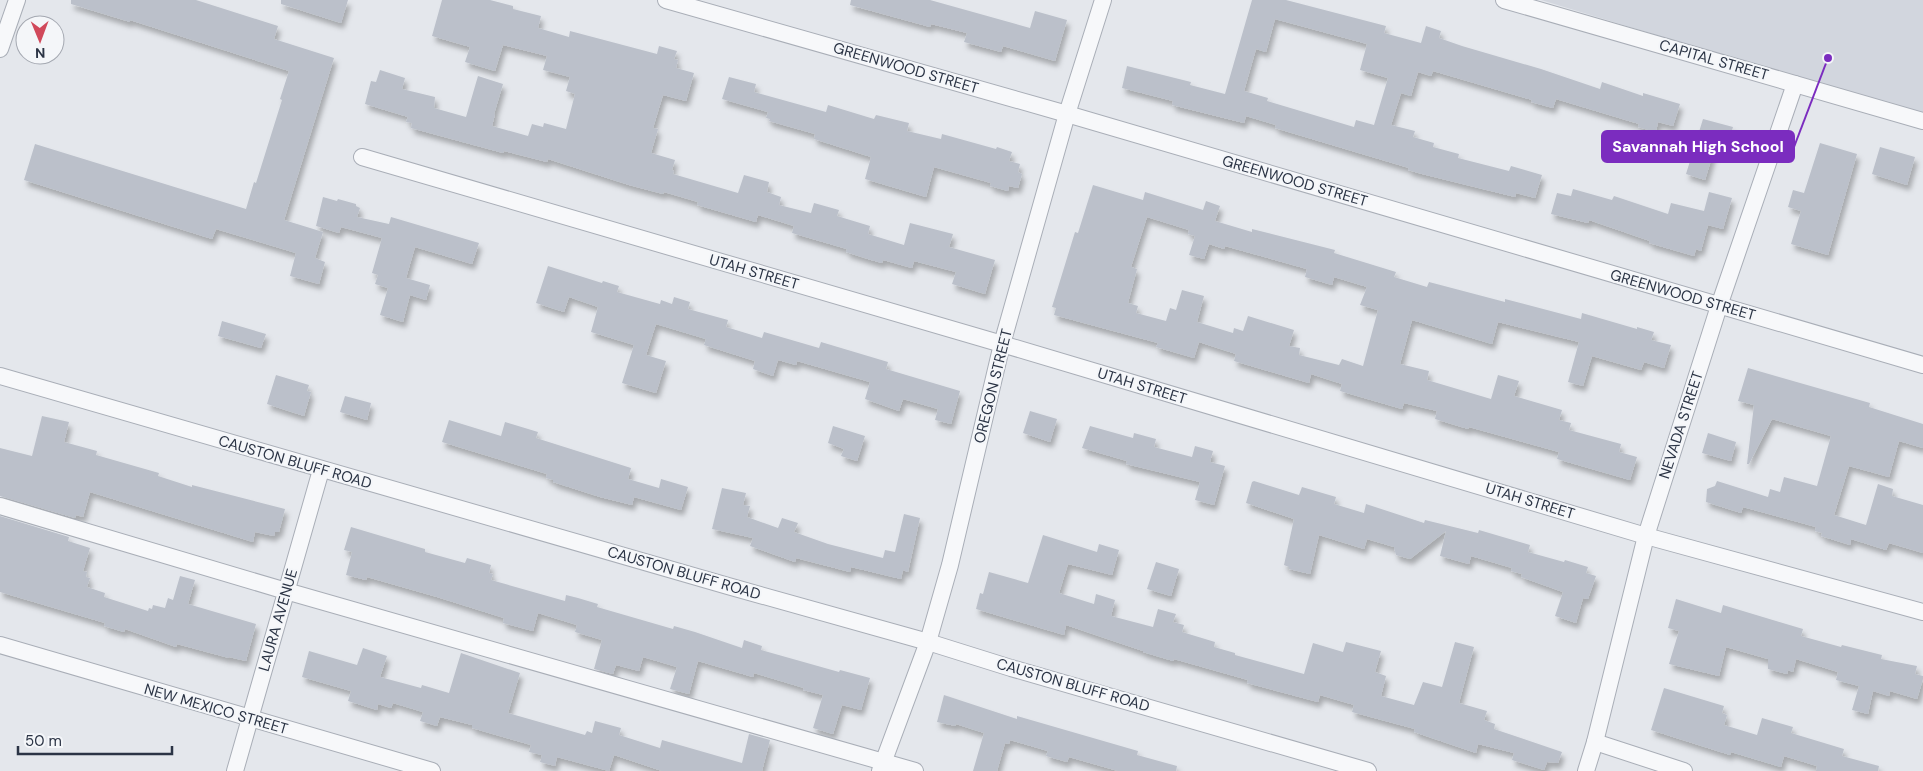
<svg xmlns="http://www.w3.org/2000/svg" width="1923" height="771" font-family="'DM Sans',sans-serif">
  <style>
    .built { fill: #d2d6de }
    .building { fill: #bbc0ca; fill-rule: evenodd; filter: url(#shadow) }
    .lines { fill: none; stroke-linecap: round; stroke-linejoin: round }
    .minor-casing { stroke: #a9aeb7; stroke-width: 18 }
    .minor { stroke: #f7f8fa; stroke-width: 16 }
    .labels { text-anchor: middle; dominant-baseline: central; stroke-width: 4; stroke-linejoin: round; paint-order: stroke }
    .street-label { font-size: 15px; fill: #2b3445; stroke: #f4f6f9 }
    .leader { fill: none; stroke: #7b2cbf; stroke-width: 2 }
    .callout-dot { fill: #7b2cbf; stroke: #f4f6f9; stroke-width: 2 }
    .callout { fill: #7b2cbf; stroke: #7b2cbf; stroke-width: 2 }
    .callout-label { font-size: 16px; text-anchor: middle; font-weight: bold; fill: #fff }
  </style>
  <defs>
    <filter id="shadow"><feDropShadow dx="3" dy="5.5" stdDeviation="2.5" flood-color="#0004"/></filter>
  </defs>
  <rect width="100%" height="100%" fill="#e4e7ec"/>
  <path class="built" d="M1541,0H1923V116Z"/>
  <g class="building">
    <path d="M71,0H196L278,26L274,39L334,58L284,220L323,232L315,258L325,262L319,284L290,276L296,253L216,229L212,239L24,180L35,144L246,209L254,182L256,183L282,100L280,99L289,71L130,20V22L71,4Z"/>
    <path d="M281,0H348L341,23L281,4Z"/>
    <path d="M442,0H490L513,6V9L541,16L538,28L569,37L570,31L657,54L659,46L677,51L674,59L678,60L676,68L694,73L686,101L663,95L653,128L658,129L651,153L675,160L672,170L674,171L673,174L738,193L744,175L769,182L767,192L781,197L779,205L811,213L814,203L839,210L837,216L870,226L868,234L904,245L910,223L953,234L949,247L995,260L985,294L952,284L956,272L914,261L912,268L883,260L882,263L871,260L846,252L847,249L792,233L794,226L758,215L756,222L697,205L698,202L664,192L663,194L629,185L548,159L547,162L504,151L503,153L411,128L412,123L406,122L408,117L365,104L371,81L376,82L380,70L405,78L402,89L435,97L434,108L466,117L478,76L503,84L494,114H495L492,126L528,136L532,124L543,127L544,123L566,129L575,94L566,91L570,77L543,70L547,56L503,45L495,71L465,62L470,47L432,36Z"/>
    <path d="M851,0H930L1030,28L1035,11L1067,20L1055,61L1003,46L1001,52L964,42L967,33L931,24L930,27L850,5Z"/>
    <path d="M1252,0H1286L1386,26L1384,33L1421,43L1426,26L1441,31L1439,38L1462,46L1541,69L1600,89L1602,82L1643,96V93L1680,104L1673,126L1658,122L1656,132L1638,127L1639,124L1556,99L1553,108L1531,102L1532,100L1433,71L1431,76L1418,72L1411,96L1401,93L1391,125L1415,131L1413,137L1434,143L1433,147L1459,154L1458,158L1509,171L1511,166L1542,175L1535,198L1516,193L1515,197L1422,174L1408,170L1409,168L1275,128L1276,125L1246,116L1244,123L1172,105L1173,101L1122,88L1127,66L1191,82L1190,85L1225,94ZM1275,19L1367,44L1360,70L1388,78L1374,125L1356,120L1354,127L1267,101L1268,98L1244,91L1256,49L1266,52Z"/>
    <path d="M729,77L756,84L754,92L826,112L828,105L874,119L876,115L909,123L907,131L941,139L942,134L996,149L997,147L1012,152L1009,161L1020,164L1018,172L1022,174L1018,188L1009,186L1008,191L990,186L991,183L934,167L926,197L865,179L871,157L814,139L815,134L769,121L770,119L766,118L768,112L722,99Z"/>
    <path d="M1703,119L1733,127L1726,150L1715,147L1705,180L1686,174Z"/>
    <path d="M1820,143L1857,154L1828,255L1791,244L1801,211L1788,207L1793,190L1804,193Z"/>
    <path d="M1880,147L1915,157L1907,185L1872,174Z"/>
    <path d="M1093,185L1143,200L1145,192L1203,210L1206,201L1220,206L1215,221L1252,232V229L1335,250L1334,253L1396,272L1394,277L1427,287L1429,282L1505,302V299L1581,319L1582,313L1637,329V327L1654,332L1651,340L1671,345L1664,368L1644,362L1641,370L1592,356L1583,386L1568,382L1579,342L1498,322L1492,344L1412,320L1400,364L1429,371L1427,380L1491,399L1498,375L1519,381L1514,396L1562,410L1559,420L1571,423L1569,430L1621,444L1619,452L1637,457L1630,480L1557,459L1559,452L1469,427L1468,429L1435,419L1437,411L1404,403L1402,409L1340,391L1342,384L1311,374L1309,383L1234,361L1236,354L1199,342L1194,358L1156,347L1158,343L1054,315L1056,308L1052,307L1075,232L1078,233ZM1147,217L1189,230L1188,234L1195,236L1189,255L1204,259L1209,244L1224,249L1225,246L1307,269L1305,277L1332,285L1334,277L1367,287L1360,305L1378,310L1363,366L1342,359L1339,365L1299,355L1300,348L1289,346L1294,330L1248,316L1243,331L1234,328L1233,333L1197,322L1204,296L1182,290L1176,310L1170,308L1166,321L1136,313L1138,306L1128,303L1137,269L1131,267Z"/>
    <path d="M1573,189L1612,200L1614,196L1668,214L1671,203L1704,211L1709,192L1732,198L1723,229L1708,225L1701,251L1696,249L1694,256L1649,243L1650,241L1589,220L1588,223L1551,214L1557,193L1571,196Z"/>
    <path d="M323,197L337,201L338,199L356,204V206L360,208L357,217L389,224L391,217L479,243L472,264L415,247L406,278L430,285L426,300L410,295L403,322L380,315L388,288L375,284L378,275L372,273L382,238L341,227L339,233L316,226Z"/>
    <path d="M548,266L602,283L603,281L619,286L617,292L660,304L661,300L672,304L674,297L690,302L688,309L728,320L726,327L762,338L764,332L819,348L821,342L888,362L886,369L960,391L951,424L935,420L938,409L903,399L899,411L865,399L870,382L797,361L796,365L778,360L773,376L753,369L755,361L704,345L706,339L656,324L646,355L666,361L656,393L622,383L634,345L591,332L598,307L569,297L564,312L536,303Z"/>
    <path d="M222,321L266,334L261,348L218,336Z"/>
    <path d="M1748,368L1870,403L1869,407L1923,424V448L1899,441L1889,477L1849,466L1834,515L1866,525L1878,484L1893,489L1892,496L1923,505V553L1889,543L1886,550L1851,539L1850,545L1821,536L1822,533L1815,531L1816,527L1743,507L1741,513L1706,502L1707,489L1715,486L1717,481L1768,497L1770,489L1780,492L1784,477L1817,486L1831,436L1772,419L1749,464H1747L1754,405L1738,401Z"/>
    <path d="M276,375L309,385L307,391L311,392L304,416L267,404Z"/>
    <path d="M345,396L371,403L367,420L340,412Z"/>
    <path d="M1030,411L1057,419L1050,442L1023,433Z"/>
    <path d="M42,416L69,422L64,442L97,451L96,455L159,473L158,476L192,487V485L285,509L279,532H275L274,536L255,532L253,542L90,492L83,517L76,515L75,518L0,496V448L32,456Z"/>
    <path d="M449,420L501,436L505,422L538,432L536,438L631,468L628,479L659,488L661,479L688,487L681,510L634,497L632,505L600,497L553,482V480L546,478L547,474L442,442Z"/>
    <path d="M833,426L865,436L857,461L841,456L844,449L828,443Z"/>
    <path d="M1090,426L1133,438L1134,433L1156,439L1154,447L1192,457L1195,446L1213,451L1210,462L1225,466L1214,505L1195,500L1200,482L1126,464L1127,461L1082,448Z"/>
    <path d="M1708,433L1736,442L1731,461L1702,453Z"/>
    <path d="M1254,481L1299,495L1302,487L1336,497L1334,504L1364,513L1366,504L1424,523L1425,520L1478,533L1479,530L1530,545L1528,552L1564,562L1565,560L1588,567L1586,573L1596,576L1588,599L1583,598L1576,623L1555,616L1563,592L1521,577L1522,574L1511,571L1512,568L1471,556L1469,564L1440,556L1446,531L1410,559L1396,555L1394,547L1367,539L1364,549L1319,535L1310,574L1289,569V567L1284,565L1294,519L1246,503L1252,482Z"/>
    <path d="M722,488L746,493L743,505L750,506L747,517L778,528L782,518L798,523L794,532L828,544L883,558L885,550L895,552L904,514L920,518L908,572L903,570L901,579L851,567L850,572L796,558L795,562L750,546L753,538L712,529Z"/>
    <path d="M0,516L69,537L68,541L90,548L83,571L87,572L86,577L90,578L87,587L105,593L104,597L148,611L149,608L152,609L153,605L165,608L168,598L173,600L180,576L195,580L188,604L256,624L246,661L229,657V658L177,644L176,647L125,629L124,632L104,626L105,623L0,592Z"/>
    <path d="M351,527L425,549V552L465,563L467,558L491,565L489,573L493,574L491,580L565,601L566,595L578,598L598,604L597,607L673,629L674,626L695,632L742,648L744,640L762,646L761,650L839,672L840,670L870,678L861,710L842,705L833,734L813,728L823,695L803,690L804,688L754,673L753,677L698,661L689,694L670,689L677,667L643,657L639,671L616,665L613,674L594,669L602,640L575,632L577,625L538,613L533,631L503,623L504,618L437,597L367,577L366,580L346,575L352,552L344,550Z"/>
    <path d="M1043,535L1097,552L1099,544L1119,550L1112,575L1068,564L1059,593L1094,604L1096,594L1115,600L1111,616L1153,627L1158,609L1176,614L1173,622L1184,625L1182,632L1215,642L1214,647L1235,653V655L1304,674L1313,643L1343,652L1346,642L1381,651L1375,672L1386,676L1381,696L1414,705L1423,682L1442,687L1455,642L1474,647L1459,703L1487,711L1484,720L1495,724L1494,729L1562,752L1558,763L1547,762L1544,770L1512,760L1514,753L1478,744L1476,753L1414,732L1415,729L1352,712L1354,705L1320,695L1318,702L1247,683L1248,680L1174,659L1173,661L1143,652V651L1066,625L1064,635L976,609L980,593L983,594L989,572L1028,583Z"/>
    <path d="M1156,562L1179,569L1171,596L1147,589Z"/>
    <path d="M1676,599L1721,613L1723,605L1803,629L1801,636L1841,647L1842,645L1882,655L1881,659L1917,666L1915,674L1923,676V679L1917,699L1890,691L1889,696L1873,691L1868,714L1852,710L1859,686L1836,680L1838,672L1796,659L1793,672L1788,670L1787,674L1768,669V659L1726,647L1719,676L1669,664L1679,631L1668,628Z"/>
    <path d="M363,648L387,656L380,677L421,688L422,685L449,693L461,653L520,673L508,713L585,735L587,731L592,733L595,721L621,728L619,735L660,748L662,740L742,763L749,734L770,740L762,771H662L614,755L609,771L557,757L555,766L540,762L542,755L529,752L531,745L472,728V725L440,717L437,726L420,721L423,712L393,703L391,708L378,704L377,710L348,701L351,691L302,677L309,651L357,665Z"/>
    <path d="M1664,688L1724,706L1722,713L1727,715L1724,725L1757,735L1762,718L1793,727L1791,733L1844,749L1842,756L1879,766L1878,771H1816L1817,766L1784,756L1781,767L1731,752L1730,755L1651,730Z"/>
    <path d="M944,695L1017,719V716L1138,751L1137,755L1177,766L1176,771H1118L1069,757L1067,762L1046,756L1048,751L1010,740L1009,744L1005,743L997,771H973L984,733L956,724L955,726L937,722Z"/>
  </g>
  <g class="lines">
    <g class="minor-casing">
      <g id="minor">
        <path d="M666,0L1067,114L1923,365"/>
        <path d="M1504,0L1923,121"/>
        <path d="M0,49L17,0"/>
        <path d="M362,157L1002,344L1646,536L1923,612"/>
        <path d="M0,376L728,586L928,642L1011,668L1368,771"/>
        <path d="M0,506L286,591L915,771"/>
        <path d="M0,645L432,771"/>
        <path d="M1595,742L1684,771"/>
        <path d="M235,771L321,470"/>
        <path d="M880,771L928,642L950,565L1002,344L1067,114L1103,0"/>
        <path d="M1586,771L1595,742L1646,536L1719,306L1795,84"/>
      </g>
    </g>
    <use href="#minor" class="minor"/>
  </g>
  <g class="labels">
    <g class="street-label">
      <text transform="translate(1714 60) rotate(16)">CAPITAL STREET</text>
      <text transform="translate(906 68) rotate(16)">GREENWOOD STREET</text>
      <text transform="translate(1295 181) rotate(16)">GREENWOOD STREET</text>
      <text transform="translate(754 272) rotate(16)">UTAH STREET</text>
      <text transform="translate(1683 295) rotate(16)">GREENWOOD STREET</text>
      <text transform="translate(993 386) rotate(-76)">OREGON STREET</text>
      <text transform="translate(1142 386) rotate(17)">UTAH STREET</text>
      <text transform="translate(1681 425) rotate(-72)">NEVADA STREET</text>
      <text transform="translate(295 462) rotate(16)">CAUSTON BLUFF ROAD</text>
      <text transform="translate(1530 501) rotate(17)">UTAH STREET</text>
      <text transform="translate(684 573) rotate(16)">CAUSTON BLUFF ROAD</text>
      <text transform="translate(278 620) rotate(-74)">LAURA AVENUE</text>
      <text transform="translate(1073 685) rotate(16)">CAUSTON BLUFF ROAD</text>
      <text transform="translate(216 709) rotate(16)">NEW MEXICO STREET</text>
    </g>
  </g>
  <path class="leader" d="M1828 58L1794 147"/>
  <circle class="callout-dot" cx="1828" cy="58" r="5"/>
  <rect class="callout" x="1602" y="131" width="192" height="31" rx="5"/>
  <g class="callout-label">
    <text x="1698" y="152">Savannah High School</text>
  </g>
  <g transform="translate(40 40) rotate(179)"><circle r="24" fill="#f4f6f9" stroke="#a4a8b1"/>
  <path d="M0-4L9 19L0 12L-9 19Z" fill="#d1495b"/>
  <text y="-8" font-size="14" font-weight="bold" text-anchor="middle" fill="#2b3445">N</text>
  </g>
  <path d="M18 746v8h154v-8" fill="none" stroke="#2b3445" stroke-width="2.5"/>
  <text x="25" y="746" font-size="15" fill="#2b3445" stroke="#f4f6f9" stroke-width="4" paint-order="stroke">50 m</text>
</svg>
